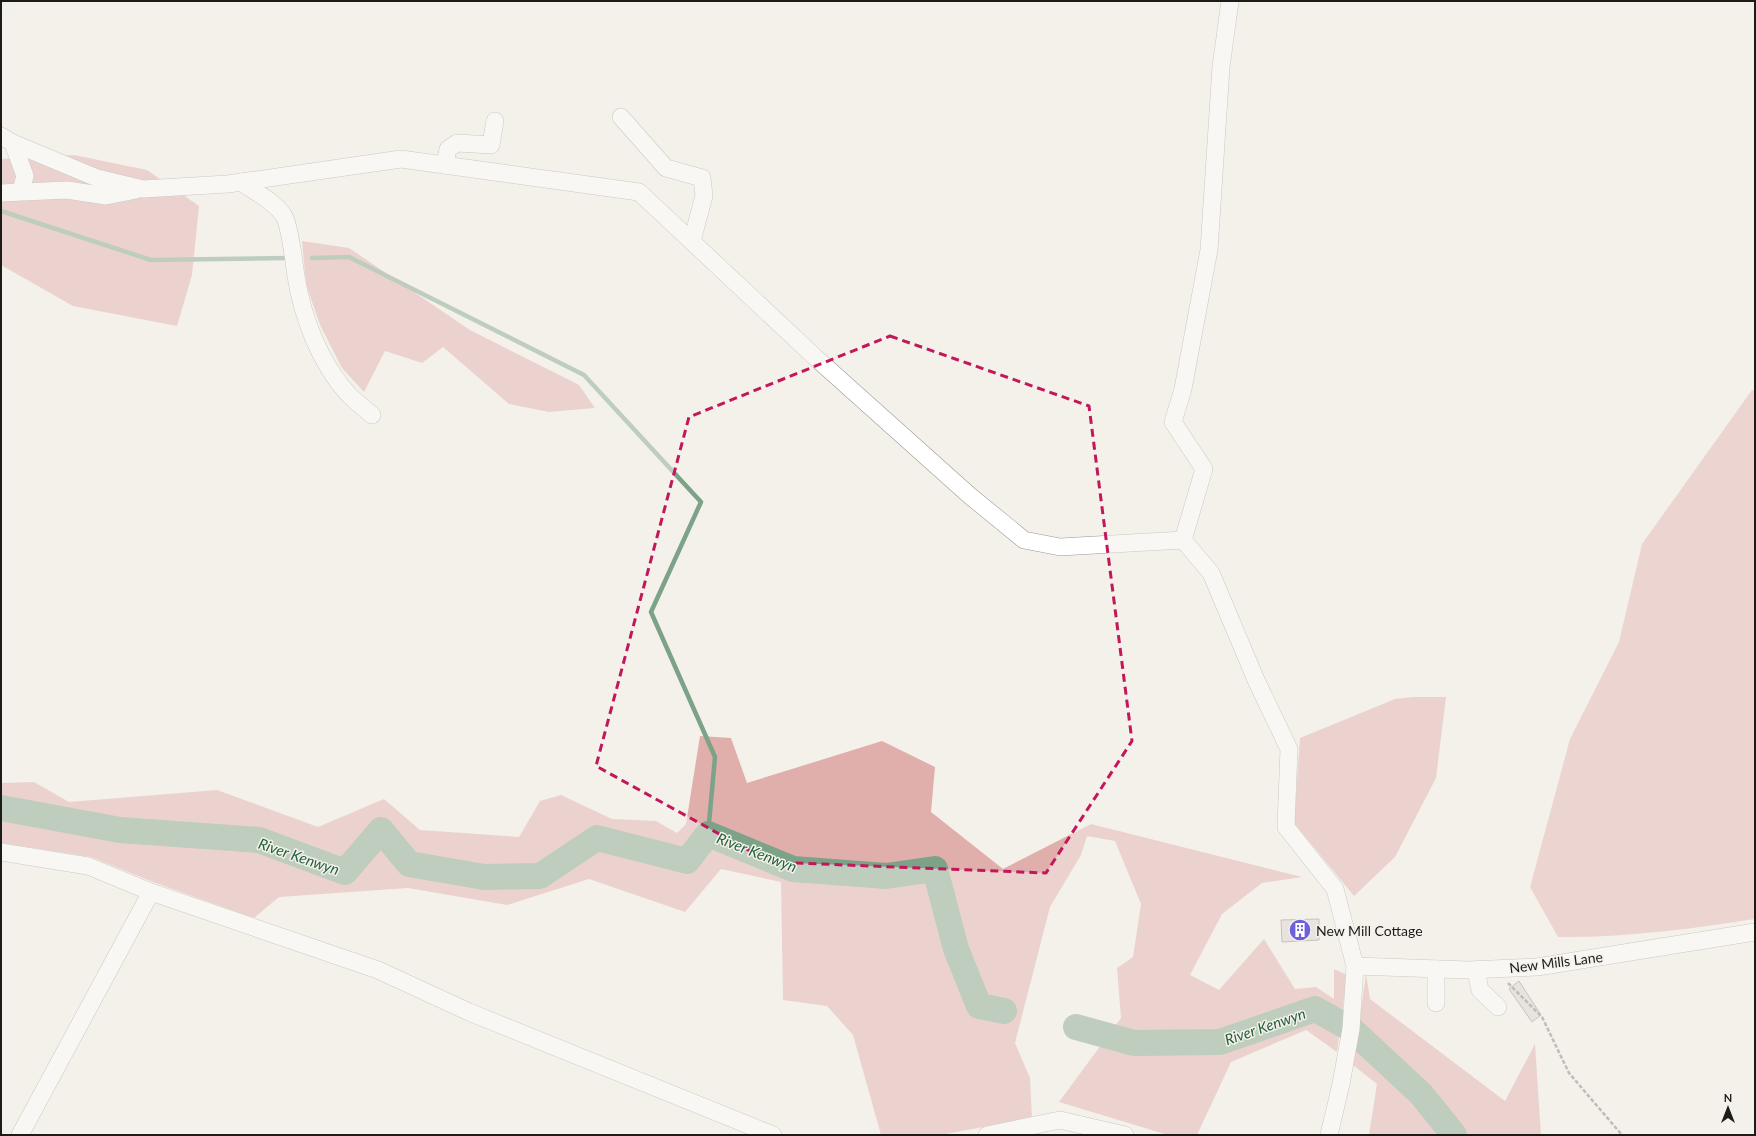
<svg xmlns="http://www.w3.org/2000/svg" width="1756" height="1136" font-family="Lato,sans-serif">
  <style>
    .green { fill: #e2b3b0 }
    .forest { fill: #e0aeab }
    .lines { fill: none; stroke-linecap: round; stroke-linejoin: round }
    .stream { stroke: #7ca287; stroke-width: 4.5 }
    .river { stroke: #7ca287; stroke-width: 26 }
    .building { fill: #d9d3cf; stroke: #8f8985 }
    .minor-casing { stroke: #9b9993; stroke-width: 18 }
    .path { stroke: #807f7a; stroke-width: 2.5; stroke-dasharray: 4 2; stroke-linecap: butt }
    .minor { stroke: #fff; stroke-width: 17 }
    .marked { fill: none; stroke: #c2185b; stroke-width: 3; stroke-dasharray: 8 5; stroke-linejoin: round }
    .labels { text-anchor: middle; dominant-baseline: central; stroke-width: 3; stroke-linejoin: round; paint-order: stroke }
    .poi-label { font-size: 14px; fill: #1b1b18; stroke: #f4f1eb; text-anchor: start }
    .street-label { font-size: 14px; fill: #1b1b18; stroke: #f4f1eb }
    .water-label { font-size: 15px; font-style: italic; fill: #22603b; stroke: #f4f1eb }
  </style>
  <rect width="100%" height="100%" fill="#f4f1eb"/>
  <path class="green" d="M1752,390L1755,391V919C1690,929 1624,938 1558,937L1530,887L1570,739L1619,642L1642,544Z"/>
  <g class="forest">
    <path d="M74,155L147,170L199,206L192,275L177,326L73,306L1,265V159Z"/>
    <path d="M302,241L349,248L470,330L579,385L595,408L549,412L509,404L443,347L422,363L385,351L364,392L342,368L320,325L306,284Z"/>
    <path d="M1413,697H1446L1436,778L1395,857L1354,896L1294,823L1300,738L1395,699Z"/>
    <path d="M700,736L731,738L747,783L882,741L935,767L931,812L1003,869L1091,824L1302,877L1262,883L1222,914L1190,975L1219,990L1264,939L1295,989L1316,987L1334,999V969L1347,975L1337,1052L1306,1030L1231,1062L1197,1135H1168L1059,1102L1121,1018L1117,968L1133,957L1141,904L1115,841L1087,836L1081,855L1050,907L1015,1043L1030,1078L1032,1118L940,1135H881L853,1035L827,1006L783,1000L781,882L721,869L685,912L589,879L507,905L408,888L279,897L254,918L153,882L91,857L1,843V783L34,782L69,802L217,790L318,827L384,799L420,830L519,837L540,801L561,795L612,819L656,821L677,833L686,824Z"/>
    <path d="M1366,974L1370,999L1505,1101L1535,1044L1541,1135H1369L1377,1084L1353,1065Z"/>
  </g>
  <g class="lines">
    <g class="stream">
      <path d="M1,211L151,260L289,258"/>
      <path d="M312,258L349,257L584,375L701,502L651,612L715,757L708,834"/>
    </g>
    <g class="river">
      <path d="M1,808L120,830L259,840L345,872L381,830L409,864L484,877L540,876L597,838L687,861L708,834L793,869L886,876L935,869L956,949L979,1006L1004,1011"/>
      <path d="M1076,1027L1134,1043L1220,1042L1315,1009L1351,1029L1421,1094L1454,1135"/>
    </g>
  </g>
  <g class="building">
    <path d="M1319,919V940L1282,942L1281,920Z"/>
    <path d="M1519,981L1541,1015L1532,1022L1509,989Z"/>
  </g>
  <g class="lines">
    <g class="minor-casing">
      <g id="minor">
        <path d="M621,117L666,168L702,178L704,196L692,241"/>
        <path d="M1,136L13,143L97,178L143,189L228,184L401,159L639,192L816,358L969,495L1024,540L1060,547L1183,540"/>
        <path d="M13,143L25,176L21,191"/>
        <path d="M445,165L448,149L457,143L491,145L495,121"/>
        <path d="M241,182C255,192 274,201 284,216C290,226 294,263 296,276C302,316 320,364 349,395C356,402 364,408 372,415"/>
        <path d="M1,193L67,190L106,196L136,190"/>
        <path d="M1183,540L1211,573L1256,680L1289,749L1286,827L1335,889L1355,966L1351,1029L1341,1084L1329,1135"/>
        <path d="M1183,540L1204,469L1173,422L1183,389L1209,250L1221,67L1230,1"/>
        <path d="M1,852L88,866L151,892L378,970L469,1012L773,1135"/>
        <path d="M1355,966L1468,970L1537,967L1755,932"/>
        <path d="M1476,970L1480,990L1498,1007"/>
        <path d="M1436,1003V969"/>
        <path d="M20,1135L151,892"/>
        <path d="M987,1135L1060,1120L1125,1135"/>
      </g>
    </g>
    <path class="path" d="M1508,983L1542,1017L1569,1073L1622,1135"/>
    <use href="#minor" class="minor"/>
  </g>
  <path d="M0 0H1756V1136H0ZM890,336L1089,406L1132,741L1046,873L770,862L596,766L689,417Z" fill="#f4f1eb" fill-opacity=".55" fill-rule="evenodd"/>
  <path class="marked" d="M890,336L1089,406L1132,741L1046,873L770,862L596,766L689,417Z"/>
  <defs>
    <g id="building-disc" transform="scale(1.15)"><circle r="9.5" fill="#6d61db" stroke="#f4f1eb"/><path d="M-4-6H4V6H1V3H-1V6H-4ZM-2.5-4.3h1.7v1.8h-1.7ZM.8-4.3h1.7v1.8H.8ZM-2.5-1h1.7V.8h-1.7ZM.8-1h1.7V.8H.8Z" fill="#fff"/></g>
  </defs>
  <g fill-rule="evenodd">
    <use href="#building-disc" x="1300" y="930"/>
  </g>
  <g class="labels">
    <g class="poi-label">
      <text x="1316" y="930">New Mill Cottage</text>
    </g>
    <g class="street-label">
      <text transform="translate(1556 962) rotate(-7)">New Mills Lane</text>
    </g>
    <g class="water-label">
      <text transform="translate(757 852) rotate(21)">River Kenwyn</text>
      <text transform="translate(299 856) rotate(19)">River Kenwyn</text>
      <text transform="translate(1265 1026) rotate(-19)">River Kenwyn</text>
    </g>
  </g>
  <rect width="1756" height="1136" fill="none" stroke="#1b1b18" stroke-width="4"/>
  <g transform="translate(1728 1108)" stroke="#f4f1eb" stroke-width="3" paint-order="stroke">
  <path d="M0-3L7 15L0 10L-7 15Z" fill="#1b1b18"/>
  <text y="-6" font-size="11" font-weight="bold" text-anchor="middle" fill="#1b1b18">N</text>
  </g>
</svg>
